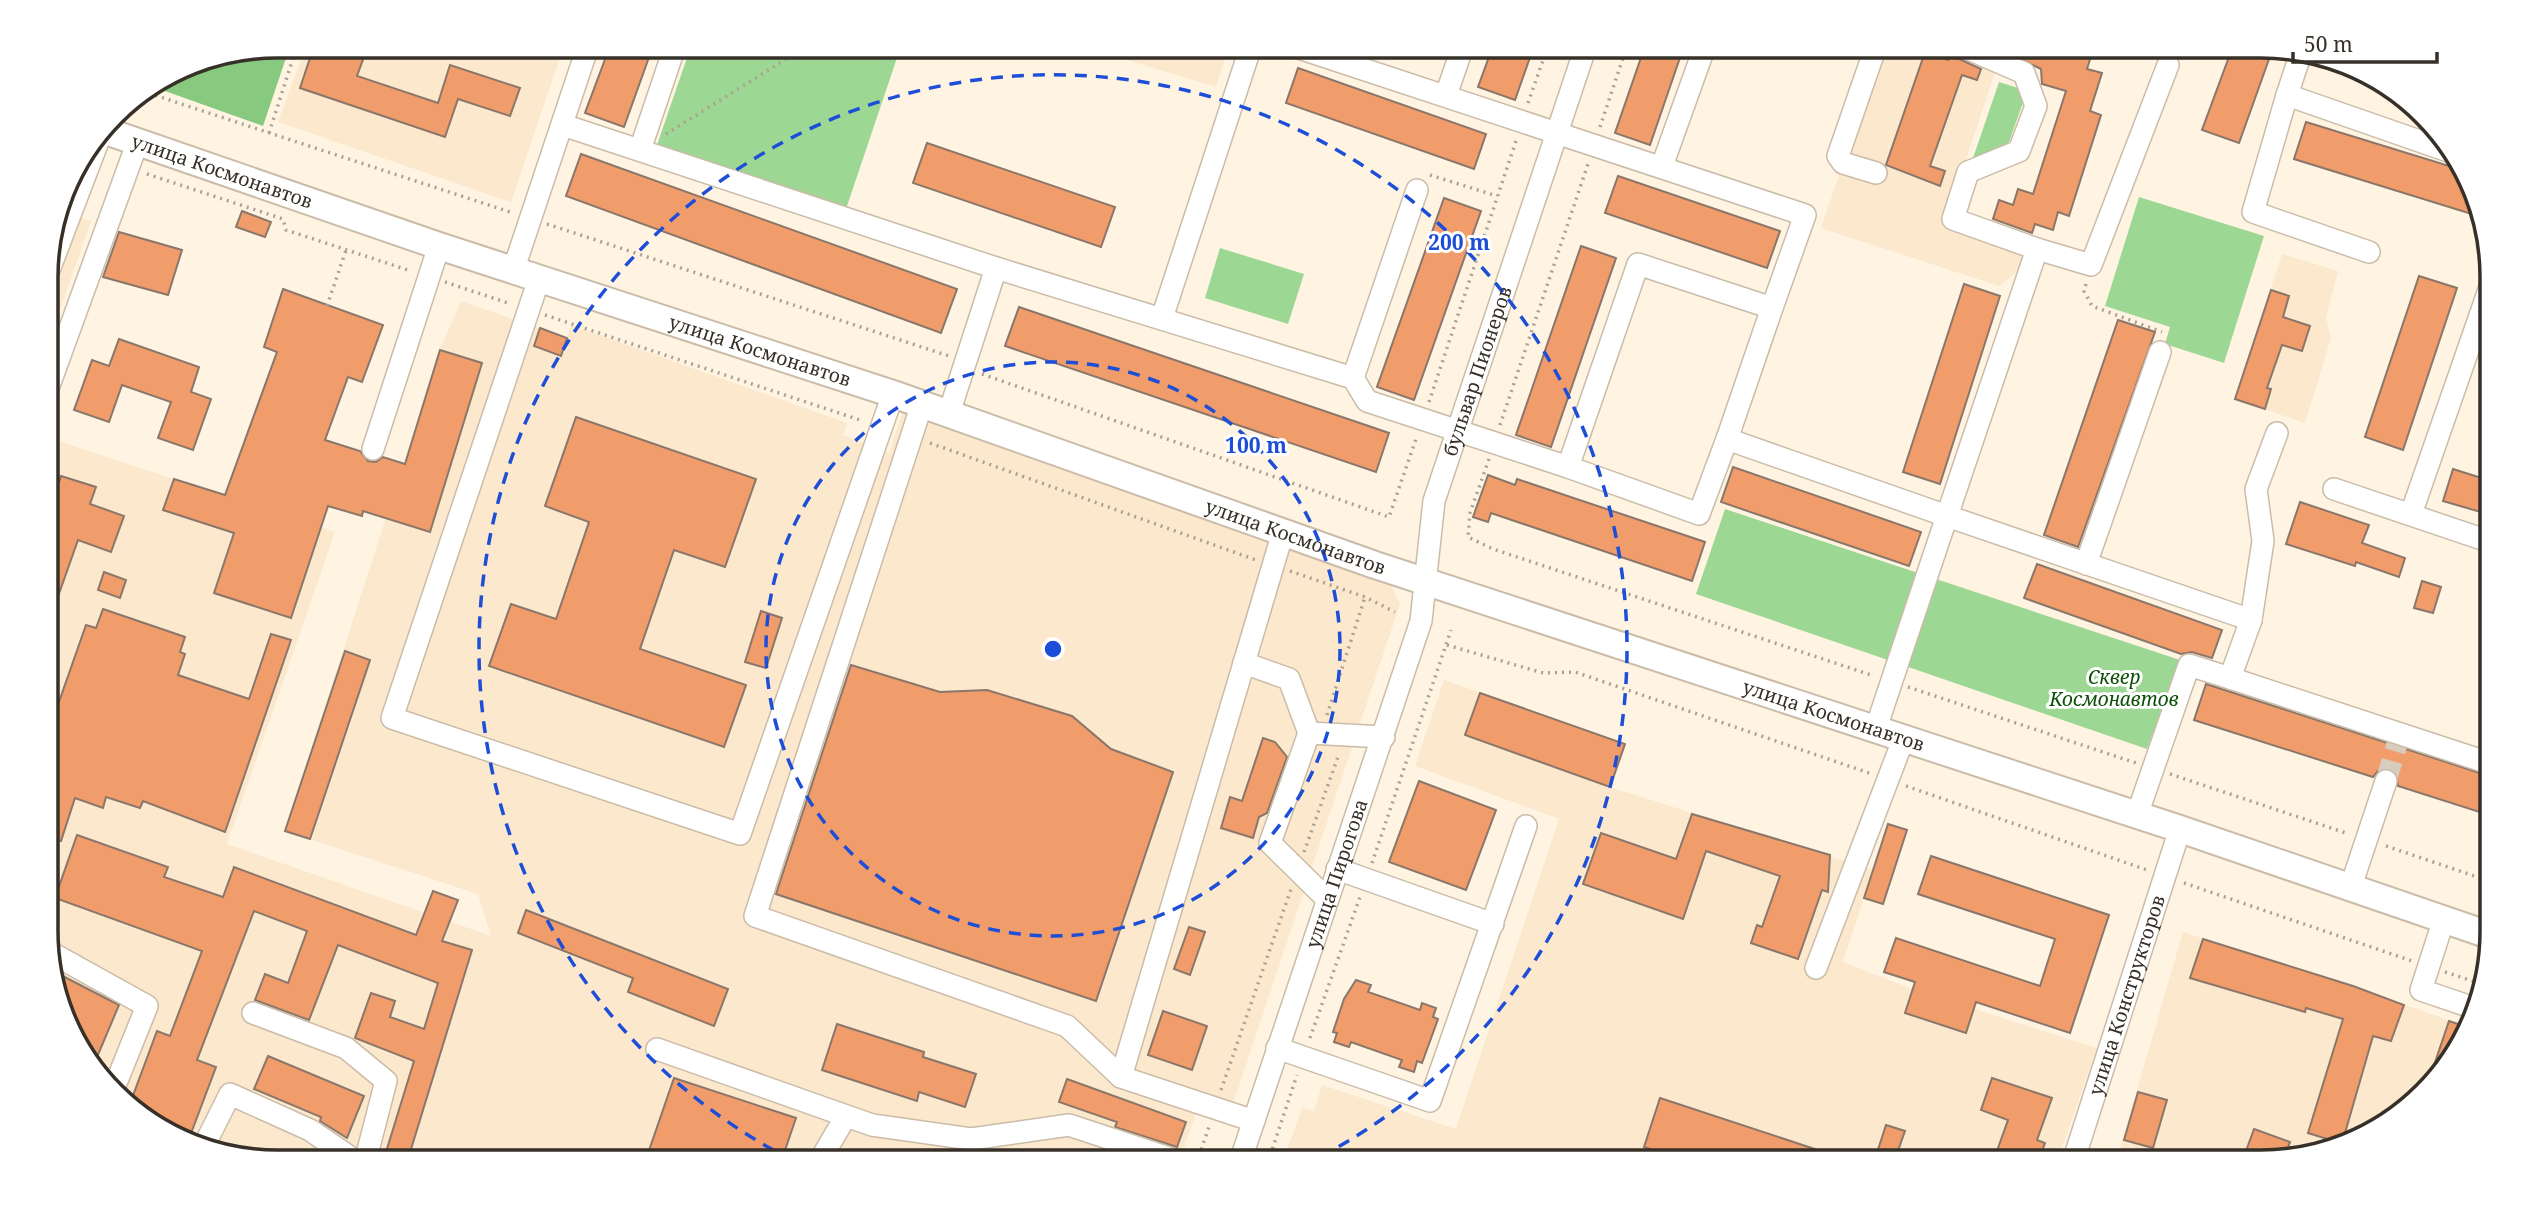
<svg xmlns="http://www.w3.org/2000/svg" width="2538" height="1208" font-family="'Noto Serif',serif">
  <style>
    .built { fill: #fce8cd }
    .green { fill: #9cd894 }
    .forest { fill: #88c980 }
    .building { fill: #f19d6b; stroke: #8b766a; stroke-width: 2 }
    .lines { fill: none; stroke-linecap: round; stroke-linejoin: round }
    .minor-tunnel { stroke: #d7ccbd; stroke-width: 21; stroke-dasharray: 21 10; stroke-linecap: butt }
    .minor-casing { stroke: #cabca8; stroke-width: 24 }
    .major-casing { stroke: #cabca8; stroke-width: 30 }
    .path { stroke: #aaa194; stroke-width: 3.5; stroke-dasharray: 2 5; stroke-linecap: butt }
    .minor { stroke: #fff; stroke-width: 21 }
    .major { stroke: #fff; stroke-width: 26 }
    .ring { fill: none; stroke: #1d4ed8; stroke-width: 3.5; stroke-dasharray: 12 9 }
    .labels { text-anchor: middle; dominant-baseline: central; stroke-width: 6; stroke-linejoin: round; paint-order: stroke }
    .street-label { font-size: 19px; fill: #363028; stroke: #fff }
    .park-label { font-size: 19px; font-style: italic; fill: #0c4f06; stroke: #fff }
    .rim { fill: none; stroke: #363028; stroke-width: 3.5 }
    .centre { fill: #1d4ed8; stroke: #fff; stroke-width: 3.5 }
    .ring-label { font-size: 21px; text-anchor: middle; font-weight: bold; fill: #1d4ed8; stroke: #fff; stroke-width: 6; stroke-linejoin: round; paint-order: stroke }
  </style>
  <rect width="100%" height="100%" fill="#fff3e2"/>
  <g class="built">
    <path d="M306,46H564L511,202L278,122Z"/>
    <path d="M1081,46H1229L1216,87Z"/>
    <path d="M1883,46H1947L1988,62L1996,69L1945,222L2022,250L2021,269L1999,286L1821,228Z"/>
    <path d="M60,210L91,221L46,350V261Z"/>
    <path d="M2282,254L2338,271L2326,318L2331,338L2305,423L2235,399Z"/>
    <path d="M461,301L567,338L571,325L847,423L843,435L889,453L902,413L1388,579L1400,604L1227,1122L1197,1111L1179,1162H276L188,1145L93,1072L48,962L46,437L335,532L227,844L491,936L478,894L285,831L440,350Z"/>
    <path d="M1444,680L1625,744L1610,787L1873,870L1843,962L1912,989L2097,1048L2057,1162H1283L1302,1108L1314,1111L1322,1085L1456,1129L1559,819L1415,766Z"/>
    <path d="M2183,932L2353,986L2470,1028L2435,1084L2390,1123L2276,1162H2116Z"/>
  </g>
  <g class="green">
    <path d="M691,46H901L846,209L657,145Z"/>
    <path d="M1999,82L2018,88L2025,97L2009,142L1972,161Z"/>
    <path d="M2139,197L2264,236L2224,363L2165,344L2170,327L2105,306Z"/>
    <path d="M1220,248L1304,274L1288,324L1205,298Z"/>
    <path d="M1725,509L2180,660L2147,749L1696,594Z"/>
  </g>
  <path class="forest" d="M276,46H290L263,126L151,86L188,63Z"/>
  <g class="building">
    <path d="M314,46H368L357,76L438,103L450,65L520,88L510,116L458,99L445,137L300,88Z"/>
    <path d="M610,46H653L624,127L585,113Z"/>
    <path d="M1493,46H1534L1515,100L1478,87Z"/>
    <path d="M1645,46H1684L1650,145L1615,133Z"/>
    <path d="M1994,46H2067L2092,53L2087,69L2102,73L2090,111L2101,115L2069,216L2058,212L2053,230L2035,224L2032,233L1993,219L1999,200L2013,205L2018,189L2033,194L2066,91L2042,84L2041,69Z"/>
    <path d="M2233,46L2273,48L2239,143L2202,130Z"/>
    <path d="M1925,52L1948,60L1951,52L1957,58L1981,69L1977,80L1962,75L1930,166L1945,171L1940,186L1886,165Z"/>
    <path d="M1298,68L1486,134L1474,169L1286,103Z"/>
    <path d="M2306,122L2459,169L2478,216L2294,159Z"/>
    <path d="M927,143L1115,207L1101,247L913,183Z"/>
    <path d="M581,154L957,289L941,333L566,196Z"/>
    <path d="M1618,176L1780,231L1767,268L1605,213Z"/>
    <path d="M1444,198L1481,211L1414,400L1377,387Z"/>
    <path d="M242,211L271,222L265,237L236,227Z"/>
    <path d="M119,232L182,250L168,295L103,277Z"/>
    <path d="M1581,246L1616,258L1551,447L1516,435Z"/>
    <path d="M2419,276L2457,288L2403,450L2365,437Z"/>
    <path d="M1964,284L2000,296L1940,484L1903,472Z"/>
    <path d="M283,289L383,325L362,382L348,377L325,440L360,451L368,461L376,462L383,457L405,464L440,350L482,363L430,532L363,511L362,516L328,506L291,618L214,593L234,533L163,510L174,479L225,495L277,352L264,347Z"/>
    <path d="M2271,290L2289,296L2283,317L2310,326L2302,351L2282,345L2267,388L2271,389L2265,409L2235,399Z"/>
    <path d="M1019,307L1389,433L1376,472L1005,346Z"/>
    <path d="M2118,320L2155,332L2078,547L2044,535Z"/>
    <path d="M540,328L567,338L561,356L534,346Z"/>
    <path d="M119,339L199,367L191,392L211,399L193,450L158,438L171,402L122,385L109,422L74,410L92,360L109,366Z"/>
    <path d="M576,417L756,479L725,567L674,550L640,649L746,685L724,747L489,666L511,604L556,619L589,522L545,506Z"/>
    <path d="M1733,467L1921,532L1909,566L1721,502Z"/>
    <path d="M2453,469L2491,481V515L2443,501Z"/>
    <path d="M1488,475L1515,485L1517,479L1705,542L1692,581L1491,513L1488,522L1473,517Z"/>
    <path d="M61,476L96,487L90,504L124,516L111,552L78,540L49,622L47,489L56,492Z"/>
    <path d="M2300,502L2369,525L2362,543L2405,558L2399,577L2356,562L2355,566L2286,544Z"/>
    <path d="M2037,564L2222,630L2212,658L2192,652L2181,654L2024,598Z"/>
    <path d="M104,572L126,580L120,598L98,590Z"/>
    <path d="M2422,581L2441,587L2433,613L2414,608Z"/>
    <path d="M103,609L185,637L180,652L185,654L178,675L249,699L271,634L291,640L225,832L143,801L140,808L106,797L103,808L75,798L61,841L47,837V736L86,625L96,628Z"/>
    <path d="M761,611L782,618L766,668L745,662Z"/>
    <path d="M345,651L370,660L310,839L285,831Z"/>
    <path d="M851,665L940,692L987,690L1072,716L1111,749L1173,772L1096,1001L776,894Z"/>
    <path d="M2206,684L2492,777V816L2398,786L2396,773L2389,768L2378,771L2373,777L2194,720Z"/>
    <path d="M1480,693L1625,744L1610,787L1465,735Z"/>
    <path d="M1263,738L1275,742L1287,757L1267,813L1259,817L1253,838L1221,828L1230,797L1242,801Z"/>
    <path d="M1419,781L1496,810L1466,890L1389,862Z"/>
    <path d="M1692,814L1830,855L1828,892L1822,890L1798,959L1751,943L1757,925L1762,927L1780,876L1706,851L1683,919L1583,884L1601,833L1676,859Z"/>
    <path d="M1888,824L1907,830L1883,904L1864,898Z"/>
    <path d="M77,835L168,867L164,877L223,897L234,867L416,935L433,891L458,900L442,941L472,950L408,1159L386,1152L414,1061L355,1038L371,993L395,1001L390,1017L424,1029L438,983L338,945L309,1020L255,1000L265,974L288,983L307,931L254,911L197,1060L216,1067L187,1144L131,1101L157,1031L170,1036L202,951L55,898Z"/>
    <path d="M1931,856L2109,915L2070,1033L1976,1002L1966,1033L1905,1013L1915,982L1884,972L1896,938L2040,986L2055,939L1918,894Z"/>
    <path d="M526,910L728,989L714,1026L628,992L633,978L518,933Z"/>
    <path d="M1189,927L1205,932L1190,975L1174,969Z"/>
    <path d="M2203,939L2353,986L2404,1005L2391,1041L2373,1036L2343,1140L2337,1142L2308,1133L2343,1019L2306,1008L2305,1012L2190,978Z"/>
    <path d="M51,970L119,1005L92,1069L88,1060Z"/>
    <path d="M1356,980L1371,985L1368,992L1420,1010L1422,1003L1436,1008L1433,1017L1438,1019L1422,1063L1417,1061L1414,1072L1399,1067L1402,1060L1351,1042L1349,1047L1334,1042L1337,1033L1333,1032L1344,999Z"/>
    <path d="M1163,1011L1207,1026L1192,1070L1148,1055Z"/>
    <path d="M2449,1021L2470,1028L2431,1088L2427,1086Z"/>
    <path d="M837,1024L924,1052L923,1057L976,1074L965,1107L919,1092L917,1101L822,1070Z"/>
    <path d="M268,1056L364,1096L347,1138L320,1121L321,1117L254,1089Z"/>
    <path d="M674,1078L796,1118L781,1162H645Z"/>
    <path d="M1992,1078L2052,1098L2037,1140L2045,1143L2038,1162H1993L2008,1120L1981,1110Z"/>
    <path d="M1067,1079L1186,1122L1177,1147L1115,1127L1117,1122L1059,1102Z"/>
    <path d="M2138,1092L2167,1100L2153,1148L2124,1140Z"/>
    <path d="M1660,1098L1845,1159V1162H1689L1644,1147Z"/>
    <path d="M1886,1125L1905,1131L1894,1162H1874Z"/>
    <path d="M2254,1129L2290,1142L2283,1160L2242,1162Z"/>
    <path d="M1107,1151L1140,1162H1103Z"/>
  </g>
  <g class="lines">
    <path class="minor-tunnel" d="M2386,781L2397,744"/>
    <g class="minor-casing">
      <g id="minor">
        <path d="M1293,46L1805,215L1772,308"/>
        <path d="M1876,46L1838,156L1843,163L1876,173"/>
        <path d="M1962,46L2024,73L2036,106L2019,151L1968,172L1953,219L2037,249L1947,516L2251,620"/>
        <path d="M1446,95L1463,46"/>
        <path d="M2287,95L2301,53"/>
        <path d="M563,125L996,268L1353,378L1367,401L1568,467L1638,264L1772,308L1727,439L1947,516L1875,731"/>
        <path d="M640,150L675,46"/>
        <path d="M1662,166L1705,46"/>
        <path d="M2037,249L2091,265L2168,65"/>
        <path d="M2369,252L2253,212L2287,95L2451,152"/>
        <path d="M513,271L588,46"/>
        <path d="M46,278L102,131"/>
        <path d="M539,279L392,718L740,834L893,394"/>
        <path d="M1162,318L1251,46"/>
        <path d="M1353,378L1417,190"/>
        <path d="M46,394L138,141"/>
        <path d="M922,404L755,916L1067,1026L1121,1077L1254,1121"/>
        <path d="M949,413L996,268"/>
        <path d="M373,449L439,246"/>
        <path d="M1568,467L1699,514L1727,439"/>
        <path d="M2334,489L2491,542"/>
        <path d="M2411,514L2491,284"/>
        <path d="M2086,564L2160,352"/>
        <path d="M1244,663L1289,679L1309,733"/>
        <path d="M2230,678L2492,764"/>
        <path d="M2137,815L2189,665L2230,678L2251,620L2263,541L2256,489L2277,433"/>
        <path d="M1337,869L1493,924"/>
        <path d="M2351,886L2386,781"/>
        <path d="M1327,899L1270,843L1309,733L1384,737"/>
        <path d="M2444,919L2421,990L2477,1009"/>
        <path d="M48,951L147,1006L114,1088"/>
        <path d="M1816,968L1903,740"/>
        <path d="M253,1013L346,1048L386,1081L365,1162"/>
        <path d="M1277,1048L1430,1101L1526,826"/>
        <path d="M657,1049L872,1125L971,1139L1069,1125L1181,1162"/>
        <path d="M1121,1077L1283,532"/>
        <path d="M203,1148L230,1094L310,1130L357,1162"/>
        <path d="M819,1162L846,1116"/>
        <path id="s1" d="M1240,1162L1421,621L1434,501L1586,46"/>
        <path id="s2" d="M2073,1162L2180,829"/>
      </g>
    </g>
    <g class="major-casing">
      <g id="major">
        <path id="s3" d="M103,130L439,246L893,394L1375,565L2180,829L2492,936"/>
      </g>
    </g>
    <g class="path">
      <path d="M142,91L513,213"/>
      <path d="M1528,103L1548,46"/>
      <path d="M1600,127L1627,46"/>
      <path d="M269,133L297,46"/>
      <path d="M666,134L807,46"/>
      <path d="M147,174L283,219L286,230L411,271"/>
      <path d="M1430,175L1497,196"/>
      <path d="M547,224L949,356"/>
      <path d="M445,282L511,304"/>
      <path d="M2086,284L2084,291L2092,306L2162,332"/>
      <path d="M327,306L346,250"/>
      <path d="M545,315L863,421"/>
      <path d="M982,374L1389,517L1417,436"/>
      <path d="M1429,402L1516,141"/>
      <path d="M1500,425L1588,164"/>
      <path d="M930,443L1256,560"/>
      <path d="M1489,459L1470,513L1468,537L1493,549L1874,676"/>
      <path d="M1290,571L1365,597L1395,612"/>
      <path d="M1447,645L1543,673L1575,672L1869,773"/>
      <path d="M1908,687L2136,763"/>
      <path d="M1327,715L1365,597"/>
      <path d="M2170,774L2349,834"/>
      <path d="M1906,786L2147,870"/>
      <path d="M2386,846L2492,882"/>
      <path d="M1304,852L1339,754"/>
      <path d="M1372,863L1451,630"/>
      <path d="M2184,883L2412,961"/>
      <path d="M2445,972L2482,984"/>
      <path d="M1310,1038L1360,897"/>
      <path d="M1221,1090L1291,889"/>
      <path d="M1199,1156L1209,1127"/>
      <path d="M1268,1162L1297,1075"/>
    </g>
    <use href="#minor" class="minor"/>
    <use href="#major" class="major"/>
  </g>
  <g class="ring">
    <circle cx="1053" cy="649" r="287"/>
    <path d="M792 1160A574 574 0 1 1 1314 1160"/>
  </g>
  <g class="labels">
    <g class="street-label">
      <text stroke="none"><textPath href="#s3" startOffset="126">улица Космонавтов</textPath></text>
      <text stroke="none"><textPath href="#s3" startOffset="693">улица Космонавтов</textPath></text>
      <text stroke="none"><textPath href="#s1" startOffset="828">бульвар Пионеров</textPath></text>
      <text stroke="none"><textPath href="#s3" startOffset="1260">улица Космонавтов</textPath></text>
      <text stroke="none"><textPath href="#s3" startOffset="1827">улица Космонавтов</textPath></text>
      <text stroke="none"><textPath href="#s1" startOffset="304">улица Пирогова</textPath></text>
      <text stroke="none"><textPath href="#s2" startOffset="175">улица Конструкторов</textPath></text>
    </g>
    <g class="park-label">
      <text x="2114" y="677">Сквер<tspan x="2114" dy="22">Космонавтов</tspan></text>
    </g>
  </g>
  <path d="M0 0H2538V1208H0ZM277 58H2261A219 219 0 0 1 2480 277V931A219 219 0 0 1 2261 1150H277A219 219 0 0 1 58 931V277A219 219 0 0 1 277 58Z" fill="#fff" fill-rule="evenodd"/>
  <path class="rim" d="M277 58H2261A219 219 0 0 1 2480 277V931A219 219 0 0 1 2261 1150H277A219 219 0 0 1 58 931V277A219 219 0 0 1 277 58Z"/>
  <circle cx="1053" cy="649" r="10" class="centre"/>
  <g class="ring-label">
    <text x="1459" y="250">200 m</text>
    <text x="1256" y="453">100 m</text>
  </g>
  <path d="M2293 52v10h144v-10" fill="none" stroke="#363028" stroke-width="3.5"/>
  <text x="2304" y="52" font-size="21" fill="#363028" stroke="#ffffff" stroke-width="5" paint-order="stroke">50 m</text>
</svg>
